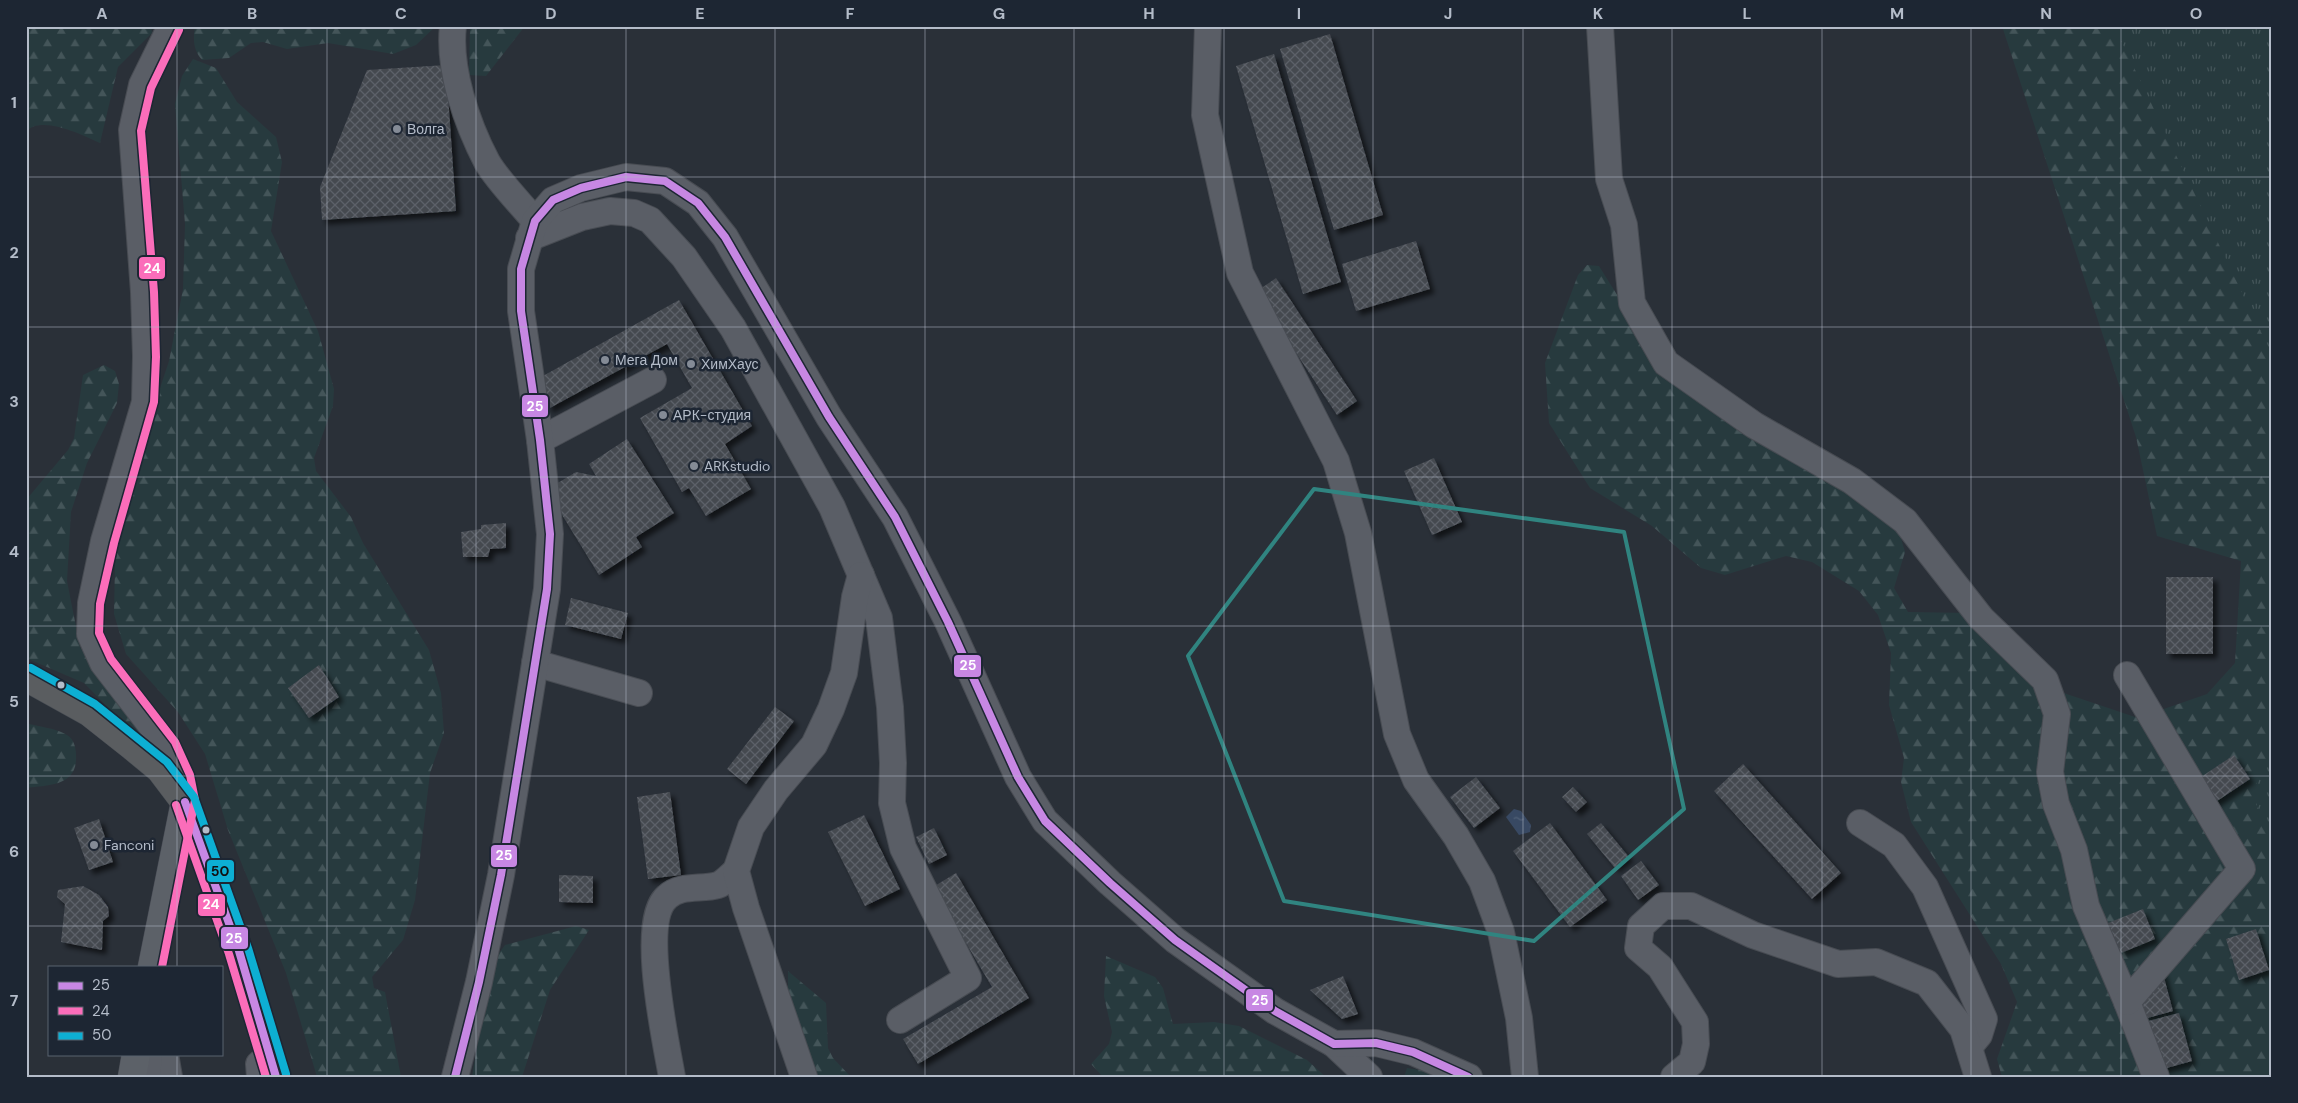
<svg xmlns="http://www.w3.org/2000/svg" width="2298" height="1103" font-family="'DM Sans',sans-serif">
  <style>
    .forest { fill: url(#forest-firs) }
    .park { fill: url(#park-tufts) }
    .water { fill: url(#water-ripples) }
    .building { fill: url(#building-cross-hatch); filter: url(#shadow) }
    .lines { fill: none; stroke-linecap: round; stroke-linejoin: round }
    .minor-casing { stroke: #484c53; stroke-width: 28 }
    .major-casing { stroke: #484c55; stroke-width: 29 }
    .highway-casing { stroke: #474c53; stroke-width: 29 }
    .minor { stroke: #5a5e66; stroke-width: 26 }
    .major { stroke: #5c6168; stroke-width: 28 }
    .highway { stroke: #5a5d60; stroke-width: 28 }
    .bus-1-casing { stroke: #1d2633; stroke-width: 11 }
    .bus-2-casing { stroke: #1d2633; stroke-width: 11 }
    .bus-3-casing { stroke: #1d2633; stroke-width: 11 }
    .bus-1 { stroke: #c787e3; stroke-width: 8 }
    .bus-2 { stroke: #fb6dba; stroke-width: 8 }
    .bus-3 { stroke: #0dafd3; stroke-width: 8 }
    .marked { fill: none; stroke: #308480; stroke-width: 4; stroke-linejoin: round }
    .grid { fill: none; stroke: #b4bcc9; stroke-width: 1; stroke-opacity: 0.55 }
    .poi-dot { fill: #848b96; stroke: #1d2633; stroke-width: 2 }
    .bus-dot { fill: #b4bcc9; stroke: #1d2633; stroke-width: 2 }
    .labels { text-anchor: middle; dominant-baseline: central; stroke-width: 5; stroke-linejoin: round; paint-order: stroke }
    .poi-label { font-size: 14px; fill: #b4bcc9; stroke: #1d2633; text-anchor: start }
    .line-badge { stroke: #1d2633; stroke-width: 2 }
    .badge-label { font-size: 14px; text-anchor: middle; font-weight: bold; fill: #fff }
    .pale-badge-label { font-size: 14px; text-anchor: middle; font-weight: bold; fill: #111 }
    .neatline { fill: none; stroke: #b4bcc9; stroke-width: 2 }
    .grid-label { font-size: 16px; text-anchor: middle; font-weight: bold; fill: #b4bcc9 }
  </style>
  <defs>
    <pattern id="forest-firs" width="22" height="20" patternUnits="userSpaceOnUse" patternTransform="scale(1.25)"><rect width="22" height="20" fill="#273a3e"/><path d="M5 1l3.5 6h-7zM16 11l3.5 6h-7z" fill="#445559"/></pattern>
    <pattern id="park-tufts" width="24" height="20" patternUnits="userSpaceOnUse" patternTransform="scale(1.25)"><rect width="24" height="20" fill="#273a3e"/><path d="M3 7l-1-3M5 7V3M7 7l1-3M15 17l-1-3M17 17v-4M19 17l1-3" fill="none" stroke="#445559"/></pattern>
    <pattern id="water-ripples" width="26" height="14" patternUnits="userSpaceOnUse" patternTransform="scale(1.25)"><rect width="26" height="14" fill="#384963"/><path d="M2 4q2-2 4 0t4 0M15 11q2-2 4 0t4 0" fill="none" stroke="#526178"/></pattern>
    <pattern id="building-cross-hatch" width="8" height="8" patternUnits="userSpaceOnUse" patternTransform="scale(1.25)"><rect width="8" height="8" fill="#444950"/><path d="M0 0l8 8M0 8l8-8" fill="none" stroke="#5d6168"/></pattern>
    <filter id="shadow"><feDropShadow dx="4.5" dy="4.5" stdDeviation="2.5" flood-color="#0009"/></filter>
  </defs>
  <rect width="100%" height="100%" fill="#2a3038"/>
  <g class="forest">
    <path d="M26,26H151L152,33L118,67L100,143C84,136 41,114 26,132Z"/>
    <path d="M436,26L416,45L393,54L328,43L287,49L263,42L251,43L229,58L202,60C193,49 193,40 195,26Z"/>
    <path d="M470,26H525L486,76L469,75Z"/>
    <path d="M2002,26H2272V1077H2002L1997,1059L2017,1002L2001,964L1911,822L1901,782L1904,758L1889,705L1891,653L1878,615L1859,591L1812,562L1786,556L1725,575L1701,568L1652,526L1590,488L1549,423L1545,363L1578,275L1587,265L1599,266L1646,341L1893,511L1905,552L1894,588L1908,612L1971,613L2043,686L2138,718L2207,694L2235,663L2241,561L2157,536L2136,437Z"/>
    <path d="M193,59L216,68L237,102L276,137L282,162L271,231L318,331L334,389L333,406L314,458L316,471L351,517L363,543L429,650L441,693L444,733L430,773L415,900L403,940L372,977L374,988L385,992L401,1077H317L286,973L228,830L205,754L178,712L126,654L114,614L115,564L130,478L169,361L183,289L185,224L175,104L182,76Z"/>
    <path d="M104,365L115,371L119,384L117,403L87,463L71,512L67,581L80,647L102,683L139,717L150,740L138,738L84,683L26,658V500L68,450L74,438L83,375Z"/>
    <path d="M26,723C36,726 59,729 67,735C74,739 76,748 76,755C78,786 50,785 26,788Z"/>
    <path d="M576,926L589,930L550,990L522,1077H472L491,964L505,945Z"/>
    <path d="M1106,956L1155,977L1163,988L1173,1024L1214,1022L1239,1026L1307,1060L1326,1077H1103L1091,1064L1109,1044L1112,1032L1104,996Z"/>
    <path d="M788,971L826,1003L828,1048L833,1058L851,1077H815L788,1002Z"/>
    <path d="M1407,1068L1460,1077H1404Z"/>
  </g>
  <g class="park">
    <path d="M2114,26H2272V355Z"/>
    <path d="M2272,748V842L2252,794Z"/>
  </g>
  <path class="water" d="M1514,809L1521,811L1531,825L1530,832L1519,835L1506,817Z"/>
  <g class="building">
    <path d="M1330,34L1383,215L1334,230L1280,49Z"/>
    <path d="M1274,54L1341,282L1303,294L1236,66Z"/>
    <path d="M446,65L456,211L322,220L320,187L367,70Z"/>
    <path d="M1416,241L1430,289L1356,311L1342,264Z"/>
    <path d="M1276,278L1357,401L1337,415L1256,292Z"/>
    <path d="M679,300L752,426L725,444L751,489L706,516L689,488L682,492L640,418L692,388L667,344L548,409L543,376Z"/>
    <path d="M627,439L674,513L636,537L642,547L599,575L556,505L551,487L576,472L596,476L589,464Z"/>
    <path d="M1434,458L1462,522L1432,535L1404,471Z"/>
    <path d="M506,523V548L490,549L488,557H463L461,532L481,529V525Z"/>
    <rect x="2166" y="577" width="47" height="77"/>
    <path d="M571,598L628,613L621,639L565,625Z"/>
    <path d="M319,665L339,697L309,718L288,688Z"/>
    <path d="M775,707L794,721L746,784L727,769Z"/>
    <path d="M2234,755L2250,779L2211,805L2195,781Z"/>
    <path d="M1743,764L1841,873L1812,899L1714,791Z"/>
    <path d="M1476,777L1500,808L1474,828L1450,797Z"/>
    <path d="M1573,787L1587,802L1576,812L1562,797Z"/>
    <path d="M670,792L681,875L648,879L637,797Z"/>
    <path d="M864,815L900,889L865,906L828,832Z"/>
    <path d="M99,819L113,862L89,870L74,828Z"/>
    <path d="M1550,823L1607,900L1570,927L1513,851Z"/>
    <path d="M1601,823L1629,857L1615,868L1587,834Z"/>
    <path d="M934,828L947,855L929,864L916,837Z"/>
    <path d="M1641,861L1659,885L1638,900L1621,876Z"/>
    <path d="M956,873L1029,998L918,1064L903,1039L992,987L933,887Z"/>
    <path d="M559,875L593,876V903L559,902Z"/>
    <path d="M83,886L99,895L108,907L109,916L103,921L102,950L61,942L65,904L57,897L58,890Z"/>
    <path d="M2143,909L2155,939L2121,953L2108,923Z"/>
    <path d="M2256,929L2269,970L2239,980L2226,939Z"/>
    <path d="M2162,970L2173,1011L2144,1019L2137,993Z"/>
    <path d="M1343,976L1358,1014L1342,1019L1310,990Z"/>
    <path d="M2179,1013L2192,1061L2156,1071L2145,1022Z"/>
  </g>
  <g class="lines">
    <g class="minor-casing">
      <g id="minor">
        <path d="M171,26L142,85L132,130L144,292L146,356L145,402L104,541L91,603L90,634L103,663L167,746L181,778L185,802"/>
        <path d="M453,26C448,69 467,124 487,162C498,181 521,204 535,221"/>
        <path d="M1208,26L1205,115L1240,273L1336,461L1358,533L1397,734L1416,780L1456,836L1482,881L1501,932L1519,1018L1525,1077"/>
        <path d="M1600,26L1609,179L1624,225L1632,303L1666,363L1754,425L1852,481L1905,521L1981,618L2045,680L2057,714L2050,772L2056,804L2074,850L2086,906L2127,1002L2156,1077"/>
        <path d="M529,238L582,217L610,211L634,213L650,220L684,257L733,328L832,507L879,618L890,707L893,763L892,803L903,848L968,978L900,1020"/>
        <path d="M540,440L653,380"/>
        <path d="M535,663L639,693"/>
        <path d="M2127,675L2242,869L2127,1002"/>
        <path d="M1860,823L1894,845L1925,887L1984,1019L1979,1035L1969,1047"/>
        <path d="M1334,1044L1369,1077"/>
        <path d="M165,1054L169,1077"/>
        <path d="M259,1064L260,1077"/>
        <path d="M147,1077L149,1054"/>
        <path d="M455,1077L479,982L501,875L547,589L550,534L540,440L521,311V269L535,221L553,200L581,188L626,177L665,181L698,203L725,237L829,417L895,517L948,622L1018,777L1045,821L1110,883L1175,940L1275,1011L1334,1044L1376,1043L1413,1052L1469,1077"/>
        <path d="M672,1077C666,1042 639,921 667,897C681,884 701,890 718,885C724,883 731,875 736,871"/>
        <path d="M804,1077L746,908L736,871L751,827L776,790L814,745L831,709L844,673L855,597L861,575"/>
        <path d="M1674,1077L1692,1062L1696,1044L1695,1022L1660,967L1638,948L1641,926L1663,906H1691L1753,935L1838,964L1876,962L1927,983L1963,1029L1978,1077"/>
      </g>
    </g>
    <g class="major-casing">
      <g id="major">
        <path d="M152,967L185,802"/>
        <path d="M132,1077L136,1054"/>
      </g>
    </g>
    <g class="highway-casing">
      <path id="highway" d="M26,677L89,712L132,746L160,769L185,802L239,951L276,1077"/>
    </g>
    <use href="#minor" class="minor"/>
    <use href="#major" class="major"/>
    <use href="#highway" class="highway"/>
    <g class="bus-1-casing">
      <g id="bus-1">
        <path d="M185,802L239,951L276,1077"/>
        <path d="M455,1077L479,982L501,875L547,589L550,534L540,440L521,311V269L535,221L553,200L581,188L626,177L665,181L698,203L725,237L829,417L895,517L948,622L1018,777L1045,821L1110,883L1175,940L1275,1011L1334,1044L1376,1043L1413,1052L1468,1077"/>
      </g>
    </g>
    <g class="bus-2-casing">
      <g id="bus-2">
        <path d="M176,805L229,954L266,1077"/>
        <path d="M162,967L195,800L190,775L175,742L111,659L99,633L100,604L114,543L154,402L156,357L154,292L141,131L151,88L179,30"/>
      </g>
    </g>
    <g class="bus-3-casing">
      <path id="bus-3" d="M31,668L95,704L167,762L194,797L248,948L286,1074"/>
    </g>
    <use href="#bus-1" class="bus-1"/>
    <use href="#bus-2" class="bus-2"/>
    <use href="#bus-3" class="bus-3"/>
  </g>
  <path class="marked" d="M1314,489L1624,532L1684,809L1534,941L1284,901L1188,656Z"/>
  <path class="grid" d="M177,26V967M327,26V1077M476,26V1077M626,26V1077M775,26V1077M925,26V1077M1074,26V1077M1224,26V1077M1373,26V1077M1523,26V1077M1672,26V1077M1822,26V1077M1971,26V1077M2121,26V1077M26,177H2272M26,327H2272M26,477H2272M26,626H2272M26,776H2272M26,926H2272M177,1054V1077"/>
  <g class="poi-dot">
    <circle cx="397" cy="129" r="5"/>
    <circle cx="605" cy="360" r="5"/>
    <circle cx="691" cy="364" r="5"/>
    <circle cx="663" cy="415" r="5"/>
    <circle cx="694" cy="466" r="5"/>
    <circle cx="94" cy="845" r="5"/>
  </g>
  <g class="bus-dot">
    <circle cx="61" cy="685" r="4.5"/>
    <circle cx="206" cy="830" r="4.5"/>
  </g>
  <g class="labels">
    <g class="poi-label">
      <text x="407" y="129">Волга</text>
      <text x="615" y="360">Мега Дом</text>
      <text x="701" y="364">ХимХаус</text>
      <text x="673" y="415">АРК-студия</text>
      <text x="704" y="466">ARKstudio</text>
      <text x="104" y="845">Fanconi</text>
    </g>
  </g>
  <g class="line-badge">
    <rect x="138" y="256" width="28" height="24" rx="5" fill="#fb6dba"/>
    <rect x="521" y="394" width="28" height="24" rx="5" fill="#c787e3"/>
    <rect x="953" y="654" width="29" height="24" rx="5" fill="#c787e3"/>
    <rect x="490" y="844" width="28" height="24" rx="5" fill="#c787e3"/>
    <rect x="206" y="859" width="29" height="24" rx="5" fill="#0dafd3"/>
    <rect x="197" y="893" width="29" height="24" rx="5" fill="#fb6dba"/>
    <rect x="220" y="926" width="29" height="24" rx="5" fill="#c787e3"/>
    <rect x="1245" y="988" width="29" height="24" rx="5" fill="#c787e3"/>
  </g>
  <g class="badge-label">
    <text x="152" y="273">24</text>
    <text x="535" y="411">25</text>
    <text x="968" y="670">25</text>
    <text x="504" y="860">25</text>
    <text x="211" y="909">24</text>
    <text x="234" y="943">25</text>
    <text x="1260" y="1005">25</text>
  </g>
  <g class="pale-badge-label">
    <text x="220" y="876">50</text>
  </g>
  <rect width="2298" height="1103" fill="none" stroke="#1d2633" stroke-width="55"/>
  <rect x="48" y="966" width="175" height="90" fill="#1d2633" stroke="#59626f"/>
  <rect x="58" y="982" width="25" height="8" fill="#c787e3" stroke="#59626f"/>
  <text x="92" y="990" font-size="15" fill="#b4bcc9">25</text>
  <rect x="58" y="1007" width="25" height="8" fill="#fb6dba" stroke="#59626f"/>
  <text x="92" y="1016" font-size="15" fill="#b4bcc9">24</text>
  <rect x="58" y="1032" width="25" height="8" fill="#0dafd3" stroke="#59626f"/>
  <text x="92" y="1040" font-size="15" fill="#b4bcc9">50</text>
  <rect x="28" y="28" width="2242" height="1048" class="neatline"/>
  <g class="grid-label">
    <text x="102" y="19">A</text>
    <text x="252" y="19">B</text>
    <text x="401" y="19">C</text>
    <text x="551" y="19">D</text>
    <text x="700" y="19">E</text>
    <text x="850" y="19">F</text>
    <text x="999" y="19">G</text>
    <text x="1149" y="19">H</text>
    <text x="1299" y="19">I</text>
    <text x="1448" y="19">J</text>
    <text x="1598" y="19">K</text>
    <text x="1747" y="19">L</text>
    <text x="1897" y="19">M</text>
    <text x="2046" y="19">N</text>
    <text x="2196" y="19">O</text>
    <text x="14" y="108">1</text>
    <text x="14" y="258">2</text>
    <text x="14" y="407">3</text>
    <text x="14" y="557">4</text>
    <text x="14" y="707">5</text>
    <text x="14" y="857">6</text>
    <text x="14" y="1006">7</text>
  </g>
</svg>
